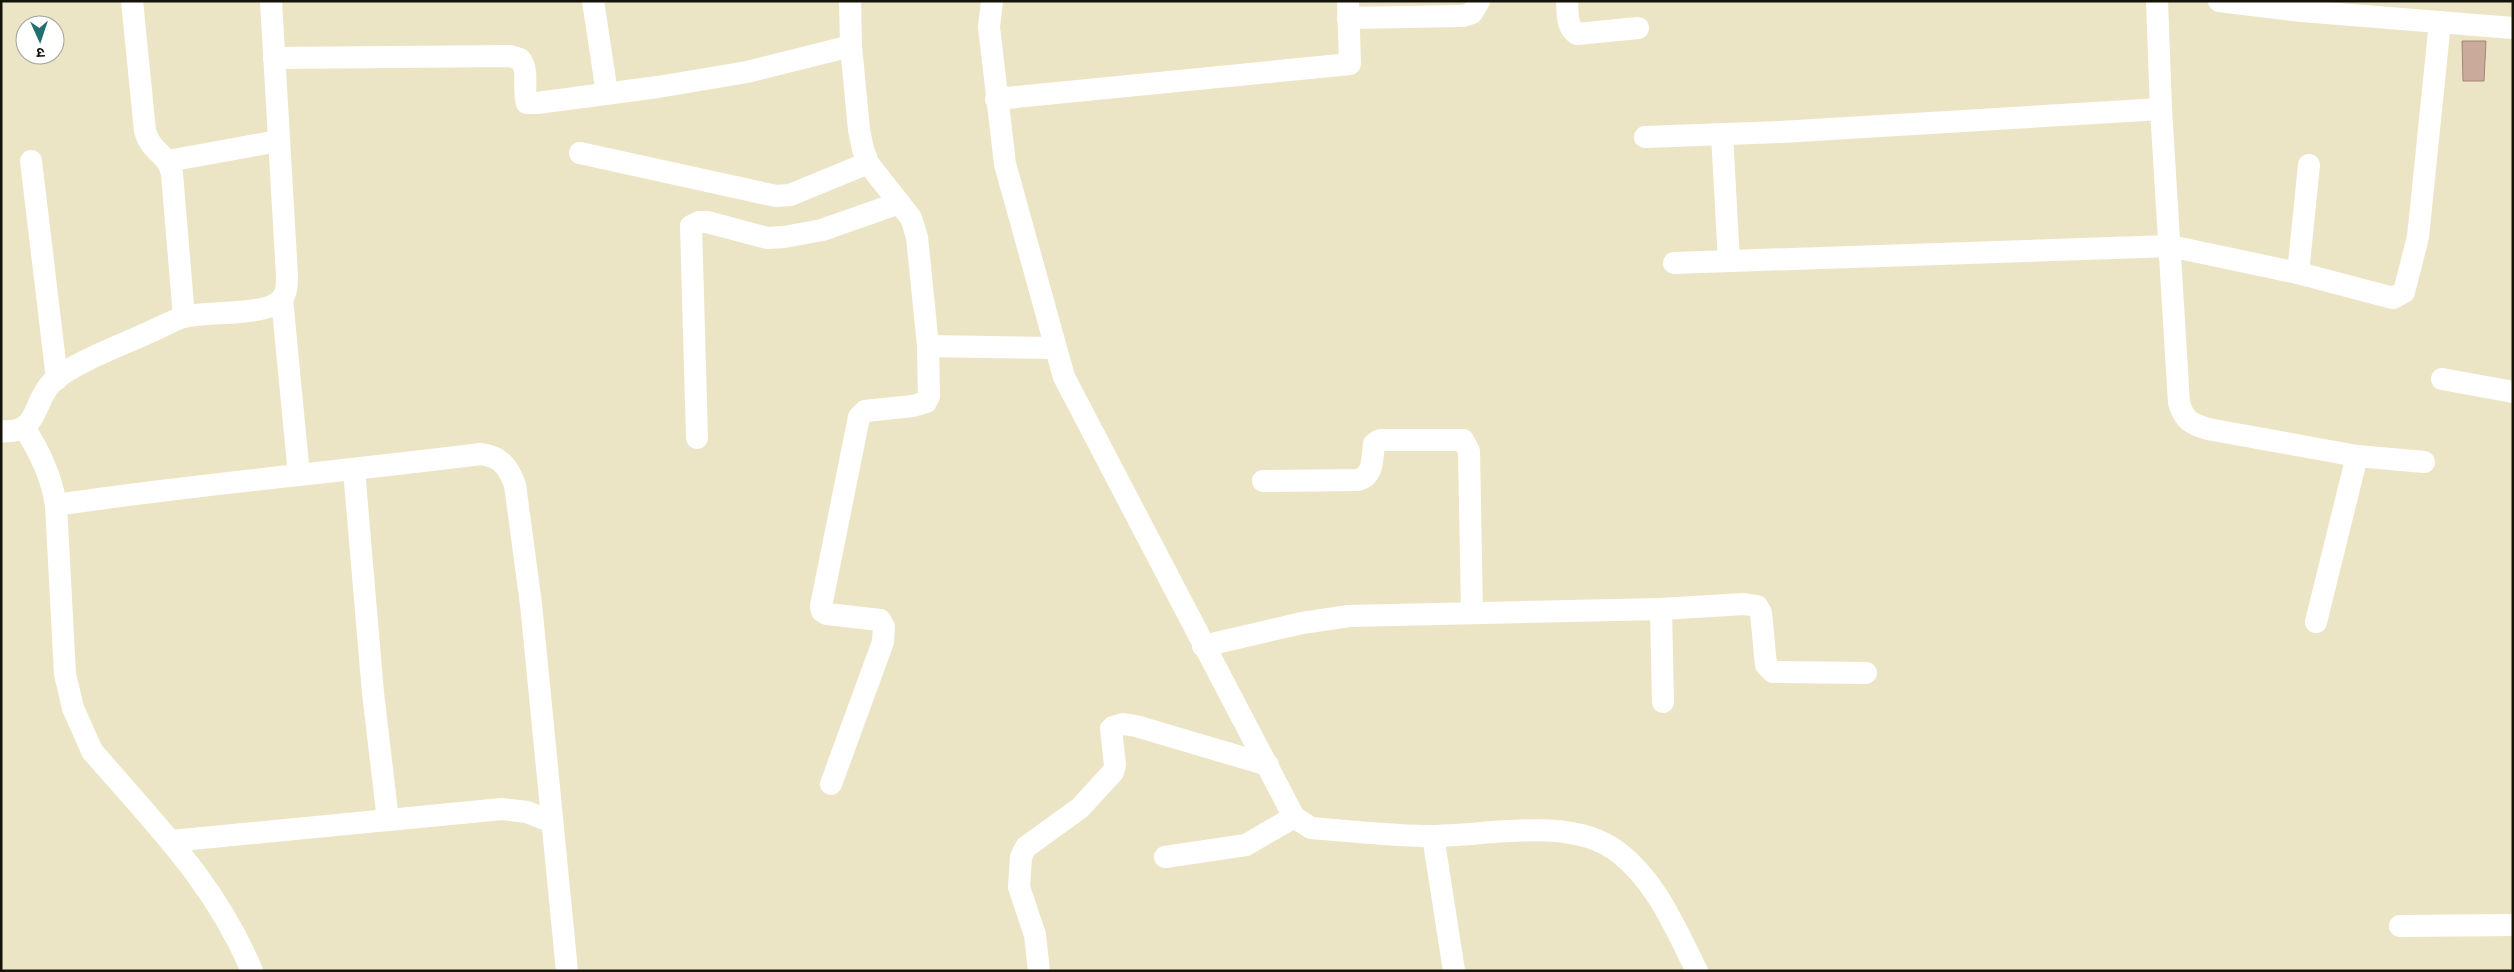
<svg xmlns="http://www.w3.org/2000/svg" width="2514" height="972" font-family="Inter,'Noto Sans Devanagari',sans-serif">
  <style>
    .building { fill: #caaa9b; stroke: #a38576 }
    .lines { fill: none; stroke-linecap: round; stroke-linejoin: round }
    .street { stroke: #fff; stroke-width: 22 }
  </style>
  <rect width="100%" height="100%" fill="#ece5c5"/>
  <path class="building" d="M2462,41H2486L2484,81H2463Z"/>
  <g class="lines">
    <g class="street">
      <path d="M132,1L145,131C151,153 168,153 172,174L184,317"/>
      <path d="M593,1L607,93"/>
      <path d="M992,1L989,27L1005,164L1064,377L1294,817L1311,828C1351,831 1392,836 1432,836C1488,836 1570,815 1618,852C1657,882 1675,928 1697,971"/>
      <path d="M1567,1C1568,13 1566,27 1577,34L1638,28"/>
      <path d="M2157,1L2161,109L2179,403C2184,420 2191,424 2208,429L2357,456L2424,462"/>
      <path d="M2219,1L2302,11L2513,28"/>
      <path d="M1348,18L1463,16L1472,13L1479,1"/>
      <path d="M851,46L859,130L863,149L868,163L911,218L917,237L928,346L1055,348"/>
      <path d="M274,58L510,56L520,59C530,72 522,88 527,103H537L658,87L747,72L851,46L850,1"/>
      <path d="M996,99L1350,64L1348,1"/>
      <path d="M1722,134L1729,261"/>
      <path d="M1645,137L1781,132L2161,109"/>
      <path d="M580,153L776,196L790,195L868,163"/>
      <path d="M31,161L57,379"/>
      <path d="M168,161L278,141"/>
      <path d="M1674,263L2170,246L2298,273L2393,298L2404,292L2418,237L2440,22"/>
      <path d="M2298,273L2309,165"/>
      <path d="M282,299L299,475"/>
      <path d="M2442,379L2513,392"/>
      <path d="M24,427C40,453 51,475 56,505L65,674L73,708L92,751C153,822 215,882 252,971"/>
      <path d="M1,431C38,434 32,407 49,386C65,365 127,343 152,331C162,327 173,320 184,317C206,311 264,316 280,301C287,294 287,285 287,276L271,1"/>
      <path d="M697,438L691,226L699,222H707L767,238L784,237L822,230L899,203"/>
      <path d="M354,470L373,693L388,820"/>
      <path d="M1263,481L1358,480C1374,476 1372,458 1374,444L1380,440H1463L1469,451L1472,612"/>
      <path d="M56,505C197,484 339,472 480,454C500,456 508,466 515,485L531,604L567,971"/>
      <path d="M1661,609L1663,702"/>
      <path d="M2316,622L2357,456"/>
      <path d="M1203,646L1302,623L1349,616L1661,609L1744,604L1757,606L1761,613L1766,665L1773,672L1866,673"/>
      <path d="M831,784L883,642L884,627L880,620L827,614L822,611L821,606L858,422L859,417L865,411L913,406L926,402L929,396L928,346"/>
      <path d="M1433,836L1454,971"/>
      <path d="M171,841L502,809L527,812L552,822"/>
      <path d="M1165,857L1246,845L1294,817"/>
      <path d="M2400,926L2513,925"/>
      <path d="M1039,971L1035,935L1019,887L1021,857L1026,847L1080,808L1113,772L1115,765L1111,729L1113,727L1123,724L1136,726L1268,765"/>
    </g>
  </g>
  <rect width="2514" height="972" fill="none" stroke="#151308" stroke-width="5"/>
  <g transform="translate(40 40) rotate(177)"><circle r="24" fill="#ffffff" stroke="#a1a19c"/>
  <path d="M0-4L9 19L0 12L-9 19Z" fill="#236e6e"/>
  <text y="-8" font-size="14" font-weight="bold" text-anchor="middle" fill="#151308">उ</text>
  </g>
</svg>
